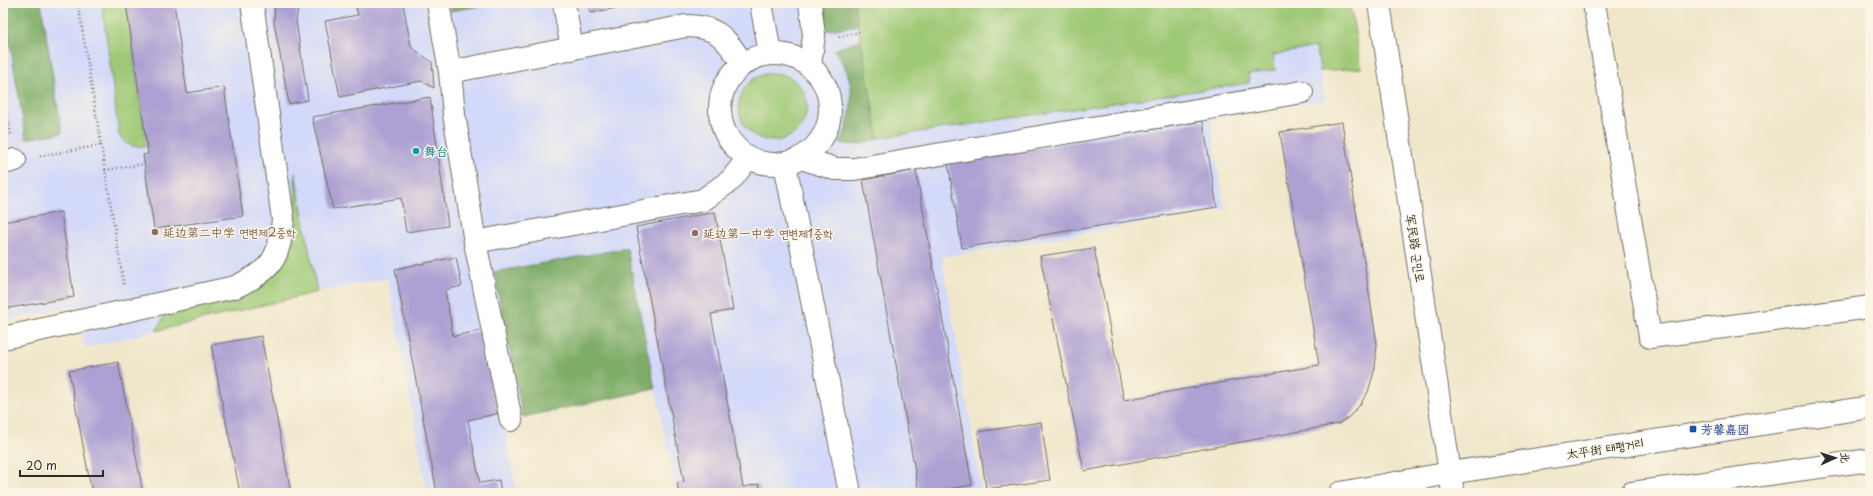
<svg xmlns="http://www.w3.org/2000/svg" width="1873" height="496" font-family="'Playpen Sans','LXGW WenKai TC','Poor Story',sans-serif">
  <style>
    .built { fill: #d2d9f9 }
    .green { fill: #9ec976; stroke: #647a50 }
    .forest { fill: #7ead67; stroke: #546c49 }
    .building { fill: #ada1d3 }
    .lines { fill: none; stroke-linecap: round; stroke-linejoin: round }
    .minor-casing { stroke: #706d63; stroke-width: 24 }
    .major-casing { stroke: #706d63; stroke-width: 24 }
    .path { stroke: #706d63; stroke-width: 2.5; stroke-dasharray: 1 3; stroke-linecap: butt }
    .minor { stroke: #fff; stroke-width: 22 }
    .major { stroke: #fff; stroke-width: 22 }
    .culture-dot { fill: #0f9aa8; stroke: #fcf5e5; stroke-width: 1.5 }
    .education-dot { fill: #8d6e63; stroke: #fcf5e5; stroke-width: 1.5 }
    .transit-dot { fill: #1a4fb4; stroke: #fcf5e5; stroke-width: 1.5 }
    .labels { text-anchor: middle; dominant-baseline: central; stroke-width: 3; stroke-linejoin: round; paint-order: stroke }
    .culture-label { font-size: 12px; fill: #0d838f; stroke: #fcf5e5; text-anchor: start }
    .education-label { font-size: 12px; fill: #785e54; stroke: #fcf5e5; text-anchor: start }
    .street-label { font-size: 12px; fill: #2b2b2b; stroke: #fcf5e5 }
    .transit-label { font-size: 12px; fill: #164399; stroke: #fcf5e5; text-anchor: start }
  </style>
  <rect width="100%" height="100%" fill="#fcf5e5"/>
  <filter id="ink" filterUnits="userSpaceOnUse"><feTurbulence type="fractalNoise" baseFrequency=".025" numOctaves="2"/><feDisplacementMap in="SourceGraphic" scale="8" xChannelSelector="R" yChannelSelector="G"/><feConvolveMatrix kernelMatrix="1 2 1 2 8 2 1 2 1" color-interpolation-filters="sRGB"/></filter>
  <filter id="wash" filterUnits="userSpaceOnUse"><feTurbulence type="fractalNoise" baseFrequency=".012" numOctaves="4" result="noise"/><feDisplacementMap in="SourceGraphic" scale="16" xChannelSelector="R" yChannelSelector="G"/><feGaussianBlur stdDeviation="0.9" result="paint"/><feColorMatrix in="noise" values="0 0 0 0 0 0 0 0 0 0 0 0 0 0 0 0 0 1.4 0 .05"/><feComposite in="paint" operator="in"/></filter>
  <g filter="url(#wash)">
    <rect width="100%" height="100%" fill="#f0e7cb"/>
    <path class="built" d="M3,3H1309L1325,100L1210,119L1225,209L942,257L982,493H677L655,389L504,421L516,493H427L388,278L317,292L85,348L77,306L3,321Z"/>
    <g class="green">
      <path d="M102,3H126L147,146C134,147 126,147 119,135Z"/>
      <path d="M854,3H1350L1361,68L1320,71L1316,47L1273,55L1275,70L1248,74L1249,83L878,138Z"/>
      <circle cx="773" cy="107" r="34"/>
      <path d="M295,172L317,292L156,331L166,313L273,275L289,256L296,229Z"/>
    </g>
    <g class="forest">
      <path d="M3,3H41L62,133L26,139Z"/>
      <path d="M449,3H497L450,11Z"/>
      <path d="M820,3H854L858,25L825,31Z"/>
      <path d="M861,40L878,138C864,145 855,146 840,143C850,123 855,98 848,75C846,67 839,58 834,50Z"/>
      <path d="M627,248L655,389L523,417L494,272Z"/>
    </g>
    <g id="blocks">
      <g class="building">
        <path d="M126,3H174L187,93L224,87L243,216L154,229L143,155L148,154Z"/>
        <path d="M275,3H299L296,21L308,100L289,104L274,22Z"/>
        <path d="M355,3H403L411,47L432,62L434,88L421,81L340,97L325,21L358,15Z"/>
        <path d="M588,3H638V4L590,13Z"/>
        <path d="M430,97L448,226L406,232L401,198L333,209L312,117Z"/>
        <path d="M1203,121L1217,207L962,248L948,163Z"/>
        <path d="M1342,122L1377,344L1375,368L1368,392L1359,406L1349,417L1339,424L1084,471L1040,256L1094,248L1124,400L1319,365L1280,132Z"/>
        <path d="M916,170L972,485L925,493H919L863,180Z"/>
        <path d="M61,212L74,297L3,309V222Z"/>
        <path d="M715,212L733,310L711,314L743,487L759,484L761,493H679L677,483L684,482L636,227Z"/>
        <path d="M456,257L462,286L445,290L453,336L484,330L500,413L468,420L480,483L499,480L501,493H437L395,269Z"/>
        <path d="M261,336L291,493H240L211,345Z"/>
        <path d="M118,362L143,493H92L69,371Z"/>
        <path d="M1041,422L1050,480L986,489L978,432Z"/>
      </g>
    </g>
  </g>
  <g filter="url(#ink)">
    <use href="#blocks" fill-opacity="0" stroke="#706d63" stroke-width="1"/>
    <g class="lines">
      <g class="minor-casing">
        <g id="minor">
          <path d="M438,3L450,72L454,114L475,242L511,420"/>
          <path d="M564,3L572,49"/>
          <path d="M761,3L770,53"/>
          <path d="M810,3L814,35L810,65"/>
          <path d="M1379,3L1453,493"/>
          <path d="M1594,3L1650,337L1870,307"/>
          <circle cx="775" cy="109" r="55"/>
          <path d="M450,72L686,26C717,26 726,38 742,63"/>
          <path d="M802,158L835,169H854L1302,92"/>
          <path d="M3,163L15,160"/>
          <path d="M785,164L850,493"/>
          <path d="M475,242L703,200L731,180L748,158"/>
          <path d="M3,338L235,287C272,270 279,260 283,219L252,3"/>
        </g>
      </g>
      <g class="major-casing">
        <g id="major">
          <path d="M1340,493L1450,473L1870,407"/>
          <path d="M1632,493L1870,460"/>
        </g>
      </g>
      <g class="path">
        <path d="M78,3L124,286"/>
        <path d="M839,37L859,32"/>
        <path d="M3,94L11,135"/>
        <path d="M40,156L101,145"/>
        <path d="M105,170L144,164"/>
      </g>
      <use href="#minor" class="minor"/>
      <use href="#major" class="major"/>
    </g>
  </g>
  <circle class="culture-dot" cx="416" cy="151" r="4"/>
  <g class="education-dot">
    <circle cx="155" cy="232" r="4"/>
    <circle cx="695" cy="233" r="4"/>
  </g>
  <rect class="transit-dot" x="1689" y="425" width="8" height="8" rx="2"/>
  <g class="labels">
    <g class="culture-label">
      <text x="424" y="151">舞台</text>
    </g>
    <g class="education-label">
      <text x="163" y="232">延边第二中学 연변제2중학</text>
      <text x="703" y="233">延边第一中学 연변제1중학</text>
    </g>
    <g class="street-label">
      <text transform="translate(1416 248) rotate(81)">军民路 군민로</text>
      <text transform="translate(1605 448) rotate(-9)">太平街 태평거리</text>
    </g>
    <g class="transit-label">
      <text x="1701" y="429">芳馨嘉园</text>
    </g>
  </g>
  <rect width="1873" height="496" fill="none" stroke="#fcf5e5" stroke-width="16"/>
  <g transform="translate(1835 458) rotate(87)" stroke="#fcf5e5" stroke-width="3" paint-order="stroke">
  <path d="M0-3L7 15L0 10L-7 15Z" fill="#2b2b2b"/>
  <text y="-6" font-size="11" font-weight="bold" text-anchor="middle" fill="#2b2b2b">北</text>
  </g>
  <path d="M20 470v6h83v-6" fill="none" stroke="#2b2b2b" stroke-width="2"/>
  <text x="26" y="470" font-size="12" fill="#2b2b2b" stroke="#fcf5e5" stroke-width="3" paint-order="stroke">20 m</text>
</svg>
